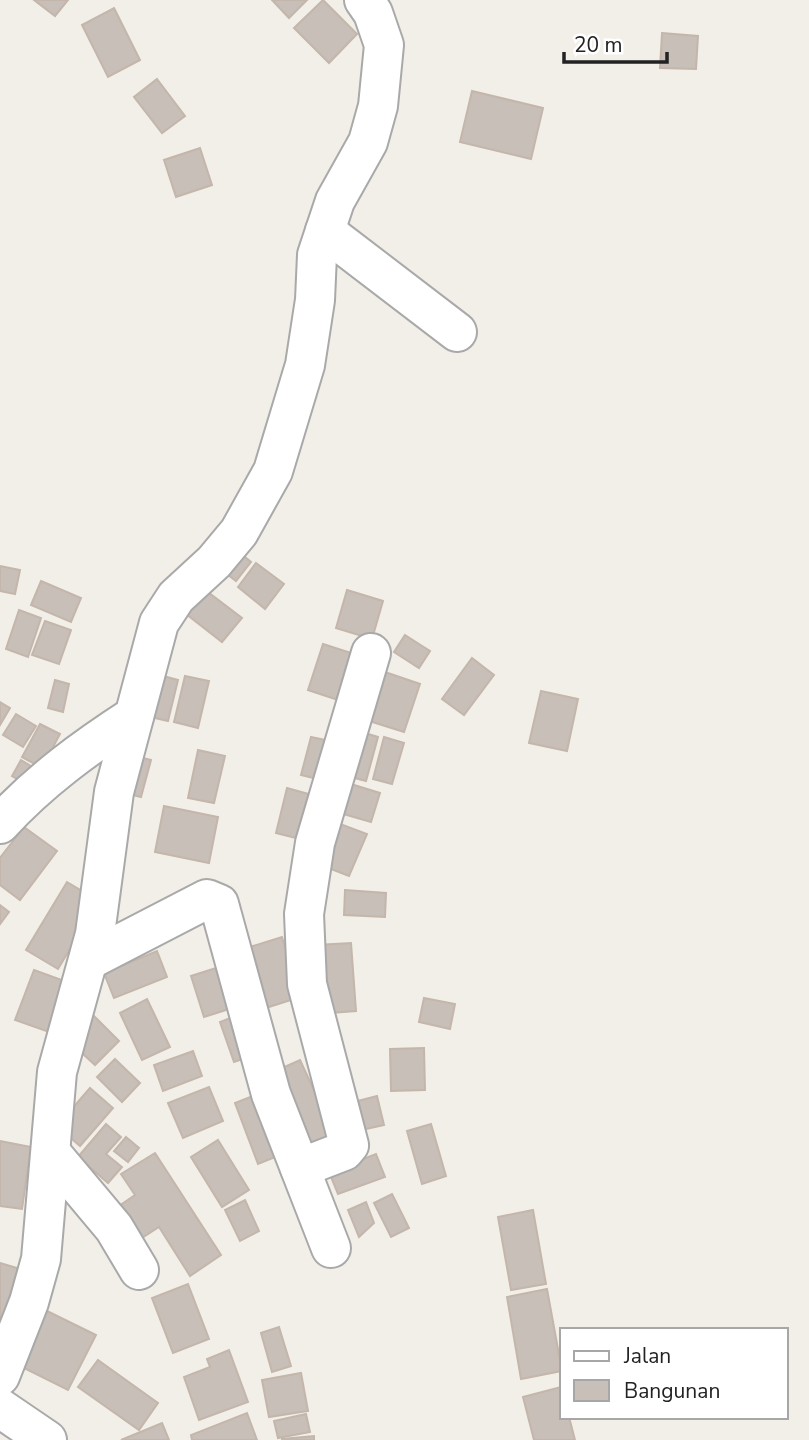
<svg xmlns="http://www.w3.org/2000/svg" width="809" height="1440" font-family="'Nunito Sans',sans-serif">
  <style>
    .building { fill: #c7bfb8; stroke: #c4b6ab; stroke-width: 2 }
    .lines { fill: none; stroke-linecap: round; stroke-linejoin: round }
    .minor-casing { stroke: #a9a9a9; stroke-width: 42 }
    .minor { stroke: #fff; stroke-width: 38 }
  </style>
  <rect width="100%" height="100%" fill="#f2efe9"/>
  <g class="building">
    <path d="M34,0H68L55,16Z"/>
    <path d="M272,0H307L289,18Z"/>
    <path d="M323,0L357,34L329,63L294,28Z"/>
    <path d="M114,8L140,60L108,77L82,25Z"/>
    <path d="M662,33L698,36L696,69L660,68Z"/>
    <path d="M157,79L185,116L162,133L134,97Z"/>
    <path d="M472,91L543,108L531,159L460,142Z"/>
    <path d="M200,148L212,185L176,197L164,160Z"/>
    <path d="M234,548L251,562L236,581L218,567Z"/>
    <path d="M256,563L284,584L265,609L238,587Z"/>
    <path d="M0,566L20,570L15,594L0,591Z"/>
    <path d="M41,581L81,598L71,622L31,605Z"/>
    <path d="M200,586L242,618L222,642L181,610Z"/>
    <path d="M347,590L383,601L372,639L336,628Z"/>
    <path d="M19,610L41,618L28,657L6,649Z"/>
    <path d="M45,621L71,630L59,664L32,655Z"/>
    <path d="M405,635L430,651L419,668L394,652Z"/>
    <path d="M323,644L360,656L344,702L308,690Z"/>
    <path d="M472,658L494,675L464,715L442,699Z"/>
    <path d="M379,670L420,684L404,732L363,719Z"/>
    <path d="M156,674L178,680L168,721L146,716Z"/>
    <path d="M185,676L209,681L198,728L174,722Z"/>
    <path d="M55,680L69,684L63,712L48,708Z"/>
    <path d="M541,691L578,699L567,751L529,743Z"/>
    <path d="M0,702L10,708L0,725Z"/>
    <path d="M16,714L36,726L23,747L3,735Z"/>
    <path d="M40,724L60,734L42,768L22,757Z"/>
    <path d="M355,730L378,737L366,781L343,775Z"/>
    <path d="M311,737L335,742L326,781L301,775Z"/>
    <path d="M384,737L404,743L392,784L373,779Z"/>
    <path d="M198,750L225,756L214,803L188,798Z"/>
    <path d="M131,755L151,760L141,797L120,792Z"/>
    <path d="M21,760L39,771L30,786L12,776Z"/>
    <path d="M341,781L380,793L371,822L333,811Z"/>
    <path d="M287,788L312,795L300,839L276,833Z"/>
    <path d="M164,806L218,817L209,863L155,852Z"/>
    <path d="M340,824L367,834L349,876L323,866Z"/>
    <path d="M24,827L57,851L20,900L0,885V858Z"/>
    <path d="M67,882L99,901L58,969L26,950Z"/>
    <path d="M345,890L386,893L385,917L344,915Z"/>
    <path d="M0,905L9,912L0,924Z"/>
    <path d="M282,937L300,997L266,1008L247,948Z"/>
    <path d="M351,943L356,1011L331,1013L329,988L319,989L316,945Z"/>
    <path d="M157,951L167,977L114,998L104,973Z"/>
    <path d="M216,968L229,1009L204,1017L191,976Z"/>
    <path d="M34,970L70,983L52,1033L15,1020Z"/>
    <path d="M424,998L455,1004L450,1029L419,1022Z"/>
    <path d="M147,999L170,1047L142,1060L120,1013Z"/>
    <path d="M243,1013L257,1054L234,1062L220,1022Z"/>
    <path d="M94,1016L119,1041L95,1065L70,1042Z"/>
    <path d="M424,1048L425,1090L391,1091L390,1049Z"/>
    <path d="M193,1051L202,1076L163,1091L154,1065Z"/>
    <path d="M115,1059L140,1083L122,1102L97,1077Z"/>
    <path d="M300,1060L337,1140L309,1153L273,1072Z"/>
    <path d="M209,1087L223,1121L183,1138L168,1103Z"/>
    <path d="M90,1088L113,1108L80,1146L57,1126Z"/>
    <path d="M255,1095L278,1156L258,1164L235,1103Z"/>
    <path d="M377,1096L384,1125L357,1131L350,1103Z"/>
    <path d="M106,1124L121,1137L106,1154L122,1167L108,1183L78,1157Z"/>
    <path d="M431,1124L446,1176L422,1184L407,1131Z"/>
    <path d="M126,1137L139,1148L128,1162L114,1151Z"/>
    <path d="M218,1140L249,1190L222,1207L191,1157Z"/>
    <path d="M0,1141L31,1147L22,1209L0,1206Z"/>
    <path d="M155,1153L221,1255L190,1276L159,1227L137,1241L116,1208L135,1195L121,1174Z"/>
    <path d="M376,1154L385,1177L338,1194L329,1172Z"/>
    <path d="M392,1194L409,1228L391,1237L374,1203Z"/>
    <path d="M245,1200L259,1231L240,1241L225,1210Z"/>
    <path d="M366,1202L374,1223L359,1237L348,1210Z"/>
    <path d="M533,1210L546,1284L511,1290L498,1217Z"/>
    <path d="M0,1263L27,1271L0,1360Z"/>
    <path d="M188,1284L209,1339L173,1353L152,1298Z"/>
    <path d="M547,1289L562,1371L521,1379L507,1297Z"/>
    <path d="M47,1311L96,1335L68,1390L20,1366Z"/>
    <path d="M279,1327L291,1366L272,1372L261,1333Z"/>
    <path d="M229,1350L248,1402L199,1420L184,1377L210,1367L207,1359Z"/>
    <path d="M98,1360L158,1403L139,1430L78,1387Z"/>
    <path d="M301,1373L308,1411L269,1417L262,1380Z"/>
    <path d="M561,1387L562,1417H569L575,1440H534L523,1397Z"/>
    <path d="M247,1413L257,1440H192L191,1435Z"/>
    <path d="M306,1414L310,1432L278,1438L274,1421Z"/>
    <path d="M162,1423L169,1440H121Z"/>
    <path d="M314,1436V1440H282V1439Z"/>
  </g>
  <g class="lines">
    <g class="minor-casing">
      <g id="minor">
        <path d="M325,231L457,332"/>
        <path d="M0,824C39,781 86,747 134,716"/>
        <path d="M89,960L207,899L219,904L271,1094L331,1248"/>
        <path d="M52,1154L114,1228L139,1270"/>
        <path d="M300,1168L344,1151L349,1145L307,984L304,914L315,843L371,653"/>
        <path d="M0,1376L29,1302L41,1259L57,1072L95,934L114,792L159,623L176,597L214,562L239,532L273,471L305,365L315,300L317,255L335,201L368,142L378,106L384,45L373,13L364,0"/>
        <path d="M0,1408L47,1440"/>
      </g>
    </g>
    <use href="#minor" class="minor"/>
  </g>
  <rect x="560" y="1328" width="228" height="91" fill="#ffffff" stroke="#a7a7a7" stroke-width="2"/>
  <rect x="574" y="1351" width="35" height="10" fill="#ffffff" stroke="#a7a7a7" stroke-width="2"/>
  <text x="624" y="1363" font-size="21" fill="#222222">Jalan</text>
  <rect x="574" y="1380" width="35" height="21" fill="#c7bfb8" stroke="#a7a7a7" stroke-width="2"/>
  <text x="624" y="1398" font-size="21" fill="#222222">Bangunan</text>
  <path d="M564 52v10h103v-10" fill="none" stroke="#222222" stroke-width="3.5"/>
  <text x="574" y="52" font-size="21" fill="#222222" stroke="#ffffff" stroke-width="5" paint-order="stroke">20 m</text>
</svg>
